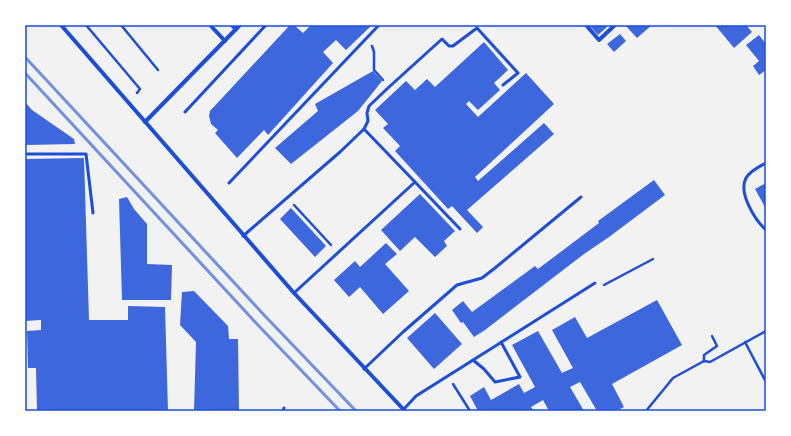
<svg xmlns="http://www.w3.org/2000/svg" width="791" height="436" font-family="Lato,sans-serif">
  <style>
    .building { fill: #3d67dc }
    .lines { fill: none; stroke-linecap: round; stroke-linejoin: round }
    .path { stroke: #1d4ed8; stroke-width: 2.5 }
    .service { stroke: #1d4ed8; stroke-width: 3 }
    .minor { stroke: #1d4ed8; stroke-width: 4 }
    .rail { stroke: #7290e2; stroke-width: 3 }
    .neatline { fill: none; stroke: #1d4ed8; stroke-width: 1.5 }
  </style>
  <rect width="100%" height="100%" fill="#f2f2f2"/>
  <g class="building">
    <path d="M290,25H294L303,33L311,25H372L346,50L336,40L323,52L333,63L268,135L264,130L237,158L215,133L218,130L211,124L209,116L210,111Z"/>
    <path d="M589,25H605L607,27L598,35Z"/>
    <path d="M625,25H652L637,38Z"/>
    <path d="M715,25H746L752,32L734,48Z"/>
    <path d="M620,34L626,41L614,52L607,44Z"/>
    <path d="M759,35L766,44V70L759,75L753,66L759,61L746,45Z"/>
    <path d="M484,42L508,70L494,83L500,90L478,110L469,101L466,104L478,117L526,73L554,104L475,177L478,181L544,123L554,134L467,210L483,227L477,233L452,206L448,209L395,151L400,146L383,128L388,124L375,110L406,81L415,90L427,79L435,87Z"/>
    <path d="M373,71L382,81L358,111L291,164L275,148L318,111L315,104Z"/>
    <path d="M25,102L32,110L74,139L75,144L25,145Z"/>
    <path d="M84,158L89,320H128V306L165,307L168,411H37L36,368H28L27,331L41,330V320L25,321V159Z"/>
    <path d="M654,180L665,195L609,237L584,254L485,330L474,337L463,322L461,323L452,310L463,301L472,312L535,266L538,269L599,223L598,221Z"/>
    <path d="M766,183V209L755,189Z"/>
    <path d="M420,194L455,231L444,241L447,246L435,257L415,237L400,251L381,230Z"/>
    <path d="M127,197L134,209L147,224V264L172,265L171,300H122L119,199Z"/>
    <path d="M291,208L326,246L315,257L280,219Z"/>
    <path d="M386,243L397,254L385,264L409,291L383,314L360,287L349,297L334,280L355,261L360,267Z"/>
    <path d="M194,291L228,326L229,339H238L239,411H194L196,342L180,325L182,292Z"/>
    <path d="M657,300L682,345L612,384L624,407L616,411H597L580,382L570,387L584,411H549L543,400L531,407L534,411H478L470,396L484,387L491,400L519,384L524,393L535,387L512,345L538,331L562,373L573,368L552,330L575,317L587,338Z"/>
    <path d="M435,313L462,344L434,369L407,338Z"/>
  </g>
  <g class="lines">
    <g class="path">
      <path d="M86,25L140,89L137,93"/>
      <path d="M121,25L158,70"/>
      <path d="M372,46L374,52V70L383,80"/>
      <path d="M294,205L331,245"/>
      <path d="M604,285L653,259"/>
      <path d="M745,342L766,382"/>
      <path d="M704,361V355L717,346L712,336"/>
      <path d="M453,384L470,411"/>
      <path d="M646,411L673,378L704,361L710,362L766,331"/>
    </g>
    <g class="service">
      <path d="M231,25L236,30"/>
      <path d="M185,112L266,25"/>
      <path d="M25,154H86L93,213"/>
      <path d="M766,163C760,166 750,171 746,178C738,193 755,220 766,230"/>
      <path d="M415,182L460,229"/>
      <path d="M229,183L379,25"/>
      <path d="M243,236L340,152L364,129L368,121L367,113L369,106L389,87L442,39L449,46H453L477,28L518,73L503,85"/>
      <path d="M294,293L415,182L364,129"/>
      <path d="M473,360L484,369L495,382L520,377L501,342"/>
      <path d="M364,369L403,332L457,285L482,278L495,268L581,197"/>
      <path d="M403,410L416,396L595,283"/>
      <path d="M283,411L284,408"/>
    </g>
    <g class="minor">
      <path d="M61,25L294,293L405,411"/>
      <path d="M210,25L225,41"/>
      <path d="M586,25L599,40L615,25"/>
      <path d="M145,122L240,25"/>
    </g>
    <g class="rail">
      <path d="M25,57L265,316L356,411"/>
      <path d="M25,73L257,324L340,411"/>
    </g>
  </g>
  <rect width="791" height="436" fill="none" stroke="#ffffff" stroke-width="52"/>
  <rect x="26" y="26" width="739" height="384" class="neatline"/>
</svg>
